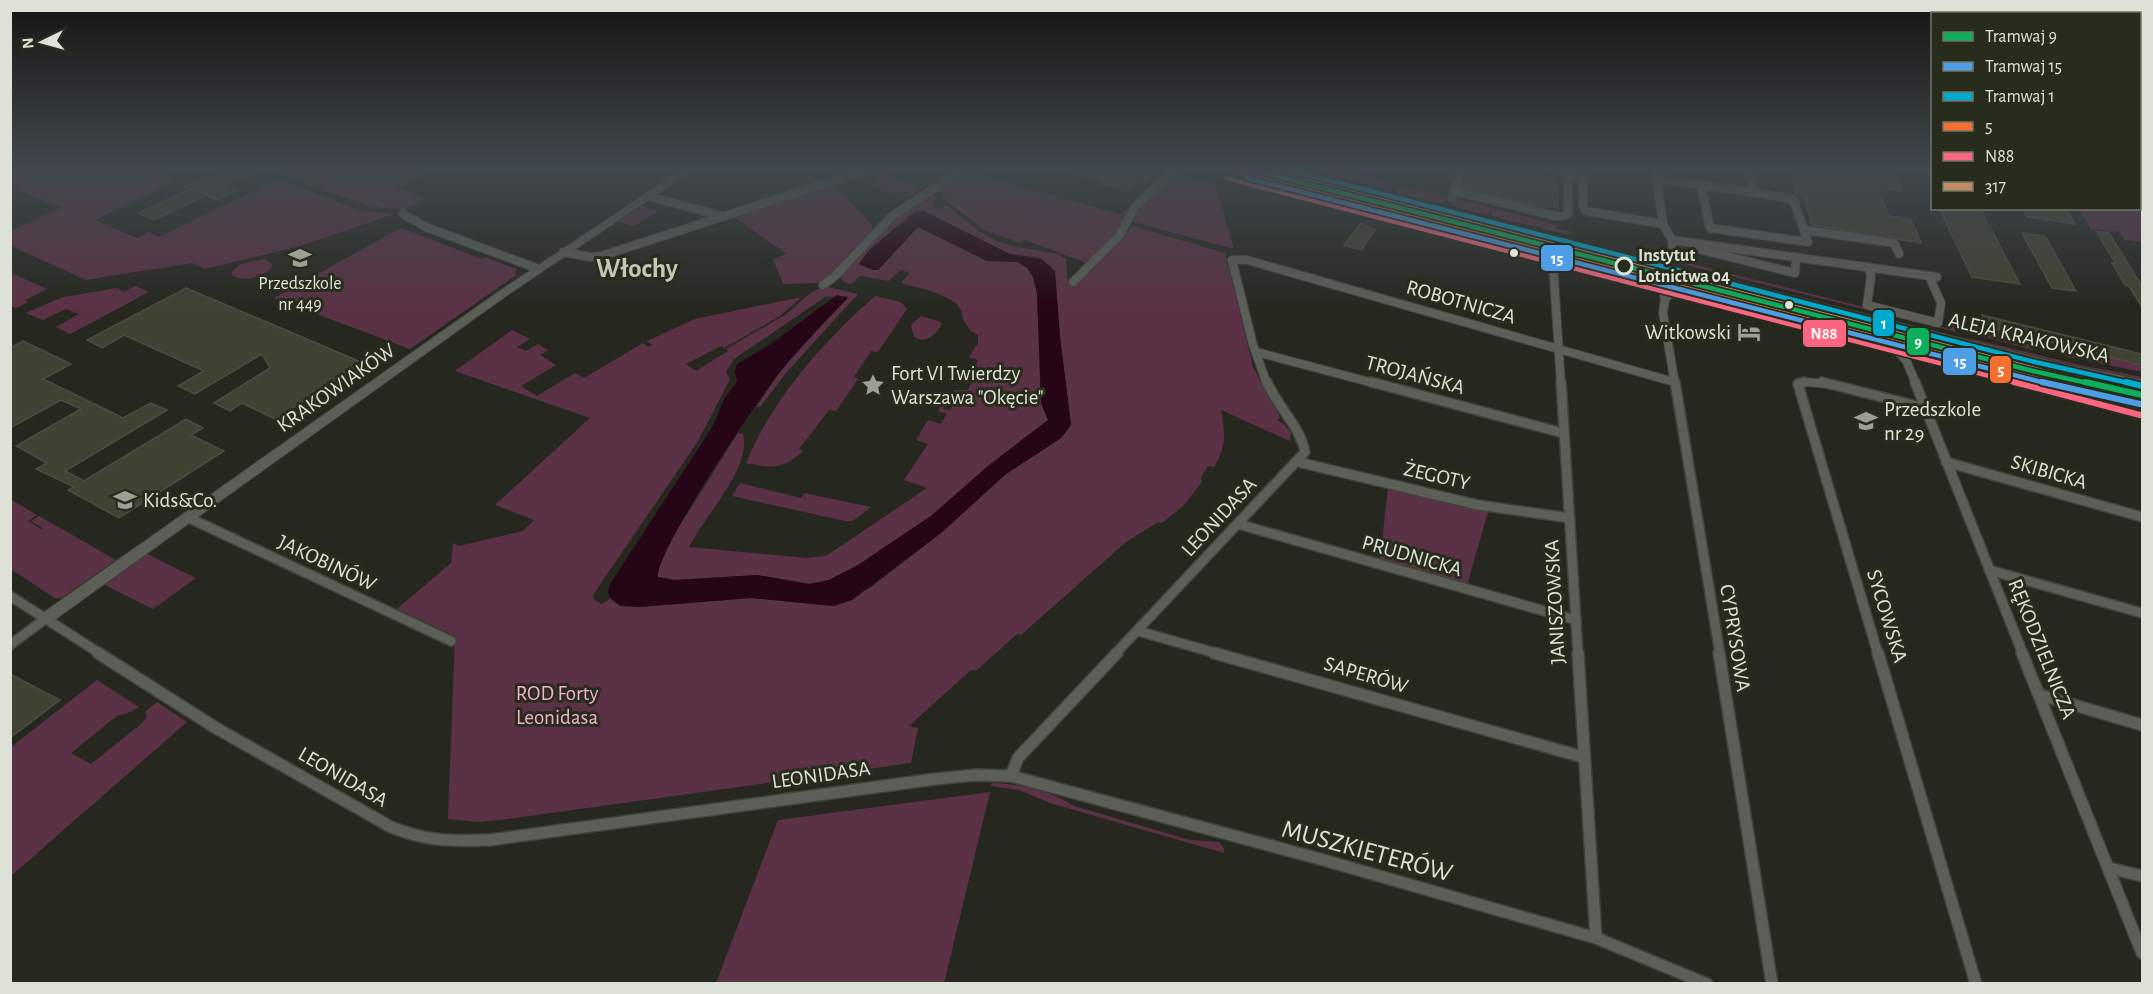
<svg xmlns="http://www.w3.org/2000/svg" width="2153" height="994" font-family="'Alegreya Sans',sans-serif">
  <style>
    .green { fill: #5b3245 }
    .water { fill: #260516 }
    .building { fill: #404331; stroke: #4b4c46; stroke-width: 1.5 }
    .lines { fill: none; stroke-linecap: round; stroke-linejoin: round }
    .street-far2-casing { stroke: #40433b; stroke-width: 10 }
    .street-far1-casing { stroke: #40433b; stroke-width: 12 }
    .street-casing { stroke: #40433b; stroke-width: 14 }
    .secondary-casing { stroke: #40433b; stroke-width: 2 }
    .street-far2 { stroke: #5c5e58; stroke-width: 8 }
    .street-far1 { stroke: #5c5e58; stroke-width: 9 }
    .street { stroke: #5c5e58; stroke-width: 11 }
    .secondary { fill: #5c5e58; fill-rule: evenodd }
    .bus-1-far1-casing { stroke: #272c1d; stroke-width: 8 }
    .bus-1-casing { stroke: #272c1d; stroke-width: 10 }
    .bus-2-far1-casing { stroke: #272c1d; stroke-width: 8 }
    .bus-2-casing { stroke: #272c1d; stroke-width: 10 }
    .bus-3-far1-casing { stroke: #272c1d; stroke-width: 8 }
    .bus-3-casing { stroke: #272c1d; stroke-width: 10 }
    .bus-1-far1 { stroke: #f46f30; stroke-width: 4.5 }
    .bus-1 { stroke: #f46f30; stroke-width: 6 }
    .bus-2-far1 { stroke: #fa6682; stroke-width: 4.5 }
    .bus-2 { stroke: #fa6682; stroke-width: 6 }
    .bus-3-far1 { stroke: #c18c65; stroke-width: 4.5 }
    .bus-3 { stroke: #c18c65; stroke-width: 6 }
    .tram-1-far1-casing { stroke: #272c1d; stroke-width: 8 }
    .tram-1-casing { stroke: #272c1d; stroke-width: 10 }
    .tram-2-far1-casing { stroke: #272c1d; stroke-width: 8 }
    .tram-2-casing { stroke: #272c1d; stroke-width: 10 }
    .tram-3-far1-casing { stroke: #272c1d; stroke-width: 8 }
    .tram-3-casing { stroke: #272c1d; stroke-width: 10 }
    .tram-1-far1 { stroke: #0daf5c; stroke-width: 4.5 }
    .tram-1 { stroke: #0daf5c; stroke-width: 6 }
    .tram-2-far1 { stroke: #4d9ee5; stroke-width: 4.5 }
    .tram-2 { stroke: #4d9ee5; stroke-width: 6 }
    .tram-3-far1 { stroke: #00a9ce; stroke-width: 4.5 }
    .tram-3 { stroke: #00a9ce; stroke-width: 6 }
    .bus-dot { fill: #dee1d7; stroke: #272c1d; stroke-width: 2 }
    .stop-dot { fill: #272c1d; stroke: #dee1d7; stroke-width: 3 }
    .labels { text-anchor: middle; dominant-baseline: central; stroke-width: 6; stroke-linejoin: round; paint-order: stroke }
    .far-stop-label { font-size: 18px; font-weight: bold; fill: #dee1d7; stroke: #272c1d; text-anchor: start }
    .far-poi-label { font-size: 18px; fill: #dee1d7; stroke: #272c1d }
    .street-label { font-size: 21px; fill: #dee1d7; stroke: #272c1d }
    .poi-label { font-size: 21px; fill: #dee1d7; stroke: #272c1d; text-anchor: start }
    .park-label { font-size: 21px; fill: #f4afcf; stroke: #272c1d }
    .near-street-label { font-size: 26px; fill: #dee1d7; stroke: #272c1d }
    .district-label { font-size: 27px; font-weight: bold; fill: #c2c8b5; stroke: #272c1d }
    .line-badge { stroke: #272c1d; stroke-width: 2 }
    .badge-label { font-size: 16px; text-anchor: middle; font-weight: bold; fill: #fff }
  </style>
  <rect width="100%" height="100%" fill="#262820"/>
  <g class="green">
    <path d="M23,169H149L175,181L95,220L137,238L149,232L159,237L279,179L358,210L394,214L300,246L205,269L192,263L86,280L11,246V231L60,208L11,186V175Z"/>
    <path d="M269,169H433L396,188L426,199L403,210L382,208L362,204Z"/>
    <path d="M969,169H973L970,172L1120,214L1126,209L1130,210L1108,243L1087,263L1025,240L1021,243L986,231L942,198L945,195L936,190Z"/>
    <path d="M1311,169H1336L1395,184L1391,191Z"/>
    <path d="M877,171L924,187L910,196L872,187V183L881,177L871,173Z"/>
    <path d="M1178,174L1215,184L1234,249L1133,222L1137,212Z"/>
    <path d="M835,184L873,227L872,230L837,268L819,283L783,284L773,259L787,254L735,218L736,215Z"/>
    <path d="M1399,185L1448,197L1444,204L1396,192Z"/>
    <path d="M930,195L936,197L931,206L938,209L947,206C966,219 983,238 1006,244C1023,249 1041,250 1058,254L1066,259L1068,282L1077,281L1108,254L1133,226L1225,253L1253,367L1280,417L1277,420L1284,424L1291,433L1290,441L1221,410C1225,433 1227,446 1214,467L1208,466L1201,477L1202,482L1183,506L1162,523L1158,522L1126,542L1021,635L1017,634L977,670H971L909,726L918,728L911,763L500,820L477,822L448,819L455,636L397,609L451,563L453,543L459,546L523,531L534,520L495,505L590,418L455,371L512,330L530,339L517,347L526,351L538,344L548,350L540,355L556,365L521,386L537,396L575,373L584,378L643,343L648,347L652,345L647,341L695,319L802,297L780,316L724,348L721,346L686,364L696,371L728,351L726,349L785,315L809,294L824,286L858,294L786,373L760,407H756L780,372L848,296L825,297L734,359L726,372L730,379L698,441L593,595L594,600L602,604L611,598L639,607L751,598L834,606L870,588L941,533L1006,474L1061,438L1071,425L1060,337L1055,271L1036,257L1010,254L914,212L876,244L866,268L878,270L918,227L987,261L1018,262L1027,268L1033,277L1037,293L1041,403L1048,420L988,466L931,516L858,565L829,580L809,584L757,575L675,580L658,577L657,571L669,543L738,433L743,434C752,468 704,516 689,547L806,558L826,556L927,488L904,480L928,444L916,440L928,420L941,424L947,414L938,411L940,407L945,406L943,409L950,410L957,398L950,396L954,390H968C973,379 972,371 978,360L969,357L978,343V335L971,331L962,318C966,296 917,288 901,283L910,273L900,270L889,281L860,276L852,284L846,283L839,277L890,222Z"/>
    <path d="M1457,199L1557,225V229L1570,231L1569,235L1492,216V212L1489,211L1488,215L1452,206Z"/>
    <path d="M641,206L658,211L635,226L617,222Z"/>
    <path d="M2131,209L2139,210L2142,214V242L2125,240L2119,232L2091,229L2079,209Z"/>
    <path d="M401,228L482,259L485,257L516,269L515,276L410,349L274,298Z"/>
    <path d="M1678,256L1682,257L1684,262L1947,328L1948,325L1956,327V332L1678,263Z"/>
    <path d="M264,259L272,264L271,268C261,277 245,282 233,276L232,272L240,264Z"/>
    <path d="M11,273L47,289L25,300L28,302L16,308L11,306Z"/>
    <path d="M135,286L149,292L70,334L56,327L79,314L66,309L43,320L25,313L63,297L117,288L124,292Z"/>
    <path d="M875,296L901,302L907,309L878,352L871,351L854,377L858,379L836,411L829,410L799,449L803,451C782,470 773,468 746,463C773,398 823,342 875,296Z"/>
    <path d="M1783,302L2031,365L2142,390L2031,367Z"/>
    <path d="M921,316L941,322V326C934,336 926,344 914,337L911,325Z"/>
    <path d="M1976,323L2033,337V350L1976,335Z"/>
    <path d="M1968,338L2080,365L2142,377V379L2081,367L1976,342Z"/>
    <path d="M2064,345L2142,365V372L2068,357L2064,355Z"/>
    <path d="M740,483L801,498L804,493L871,507L853,521H845L732,496Z"/>
    <path d="M1388,489L1488,512L1467,585L1380,559Z"/>
    <path d="M10,499L37,515L28,521L41,529L40,531L43,528L31,521L39,516L116,560L63,597L56,599L11,569Z"/>
    <path d="M147,554L196,578L153,609L105,585Z"/>
    <path d="M97,680L139,707L125,714L118,715L71,753L91,764L140,725L146,718V711L157,702L187,722L11,876V747Z"/>
    <path d="M992,783C1020,784 1050,790 1074,806L1190,840L1219,842L1224,848V853L1050,803L1019,790L991,786Z"/>
    <path d="M990,792L944,983H716L778,820Z"/>
  </g>
  <path class="water" d="M924,211L1010,254L1042,259L1055,271L1060,337L1071,425L1061,438L1006,474L941,533L852,600L834,606L751,598L639,607L620,606L611,599L608,592L610,584L713,426L724,399L737,382L735,371L737,364L768,346L837,295L848,298C825,322 800,346 780,372C758,399 655,552 658,577L675,580L757,575L809,584L829,580L858,565L931,516L988,466L1048,420L1041,403L1037,293L1033,277L1027,268L1018,262L987,261L918,227L878,270H873L859,264L870,249L915,212Z"/>
  <g class="building">
    <path d="M232,169L249,175L224,186L236,191L218,200L206,195L154,220L138,213L190,189L184,186L202,178L208,180Z"/>
    <path d="M1071,169H1160L1146,183L1135,180L1126,190L1102,184L1104,181L1070,172Z"/>
    <path d="M1472,169H1514L1557,179L1558,208L1549,206L1548,208L1462,187Z"/>
    <path d="M1792,169H1893L1902,191L1877,188L1889,216L1911,219L1921,243L1812,225L1803,195L1796,194Z"/>
    <path d="M1939,208H1980L2020,284L1972,277Z"/>
    <path d="M2023,208H2066L2075,224L2027,217Z"/>
    <path d="M1361,223L1375,230L1361,250L1346,246L1344,245Z"/>
    <path d="M2096,231L2109,233L2142,286V307L2129,286L2125,285L2112,263L2116,264Z"/>
    <path d="M2022,233L2045,236L2076,291L2052,288Z"/>
    <path d="M186,288L314,342L363,363L288,411L292,413L279,421L242,403L230,411L214,403L270,368L262,354L195,394L178,386L204,371L124,335L102,348L87,340Z"/>
    <path d="M1982,315L2142,354V365L1982,325Z"/>
    <path d="M23,341L71,364L43,379L123,418L151,403L167,410L65,471L84,481L186,419L203,428L191,435L224,451L119,518L68,490L74,487L36,469L47,463L16,446L81,409L61,400L10,428V348Z"/>
    <path d="M10,674L60,700L10,738Z"/>
  </g>
  <g class="lines">
    <g class="street-far2-casing">
      <g id="street-far2">
        <path d="M1554,169L1583,178V206L1586,211L1663,224"/>
        <path d="M1655,169L1663,224L1672,240L1673,255"/>
        <path d="M1748,169L1754,192"/>
        <path d="M1656,179C1702,185 1747,191 1793,199L1808,242L1710,228L1701,185"/>
        <path d="M1455,191L1555,216H1565L1568,213V173"/>
        <path d="M648,196L722,216"/>
        <path d="M1452,198L1462,169"/>
        <path d="M403,214L426,227L539,269"/>
        <path d="M1804,230L1894,243L1899,254"/>
        <path d="M1672,240L1937,277"/>
        <path d="M1538,249L1553,264L1561,384"/>
        <path d="M1698,249L1795,273L1796,258"/>
        <path d="M563,252L590,257L601,256L870,169"/>
        <path d="M1869,268L1871,276L1867,305L1938,323L1941,303L1929,276"/>
        <path d="M1073,282L1119,236L1135,207L1175,169"/>
        <path d="M1670,284L1671,292L1665,299L1662,287Z"/>
        <path d="M823,285L834,277L891,217L963,169"/>
        <path d="M1665,299L1663,313L1675,384"/>
        <path d="M1887,340L1906,360L1916,384"/>
        <path d="M1256,352L1377,384"/>
        <path d="M1906,360L1907,352L1922,349"/>
        <path d="M1267,384L1253,345L1232,260H1247L1674,382"/>
        <path d="M1798,384L1806,382L1828,384"/>
      </g>
    </g>
    <g class="street-far1-casing">
      <g id="street-far1">
        <path d="M1371,382L1563,433"/>
        <path d="M1561,382L1578,654"/>
        <path d="M1675,382L1720,654"/>
        <path d="M1804,382L1798,384L1878,654"/>
        <path d="M1822,382L1925,408"/>
        <path d="M1915,382L2023,654"/>
        <path d="M1298,462L1478,505L1570,518"/>
        <path d="M1946,462L2142,517"/>
        <path d="M187,517L451,641"/>
        <path d="M1238,524L1576,620"/>
        <path d="M1989,570L2142,613"/>
        <path d="M10,596L101,654"/>
        <path d="M1138,631L1219,654"/>
        <path d="M10,645L45,619"/>
        <path d="M1115,654L1305,452C1300,426 1277,406 1267,382"/>
      </g>
    </g>
    <g class="street-casing">
      <g id="street">
        <path d="M98,653L216,728L391,827C428,842 451,841 490,840L935,779L975,775L1011,776L1320,859L1596,938L1707,984"/>
        <path d="M1214,653L1583,757"/>
        <path d="M1578,653L1596,938"/>
        <path d="M1719,653L1772,984"/>
        <path d="M1878,653L1976,984"/>
        <path d="M2022,653L2142,953"/>
        <path d="M2040,695L2142,725"/>
        <path d="M1011,776L1018,758L1117,653"/>
        <path d="M2109,868L2142,876"/>
      </g>
    </g>
    <g class="secondary-casing">
      <g id="secondary">
        <path d="M683,169H694L506,296L50,623H40L38,619L40,615L498,292Z"/>
        <path d="M1223,169H1239L2142,402V410Z"/>
        <path d="M1273,169H1289L2063,364L2142,380V388L2063,372Z"/>
      </g>
    </g>
    <use href="#street-far2" class="street-far2"/>
    <use href="#street-far1" class="street-far1"/>
    <use href="#street" class="street"/>
    <use href="#secondary" class="secondary"/>
    <g class="bus-1-far1-casing">
      <path id="bus-1-far1" d="M1228,169L2057,384"/>
    </g>
    <g class="bus-1-casing">
      <path id="bus-1" d="M2051,382L2142,406"/>
    </g>
    <g class="bus-2-far1-casing">
      <path id="bus-2-far1" d="M1226,178L2020,384"/>
    </g>
    <g class="bus-2-casing">
      <path id="bus-2" d="M2014,382L2140,415"/>
    </g>
    <g class="bus-3-far1-casing">
      <path id="bus-3-far1" d="M1264,169L2092,384"/>
    </g>
    <g class="bus-3-casing">
      <path id="bus-3" d="M2086,382L2142,397"/>
    </g>
    <use href="#bus-1-far1" class="bus-1-far1"/>
    <use href="#bus-1" class="bus-1"/>
    <use href="#bus-2-far1" class="bus-2-far1"/>
    <use href="#bus-2" class="bus-2"/>
    <use href="#bus-3-far1" class="bus-3-far1"/>
    <use href="#bus-3" class="bus-3"/>
    <g class="tram-1-far1-casing">
      <path id="tram-1-far1" d="M1249,169L2033,371L2092,384"/>
    </g>
    <g class="tram-1-casing">
      <path id="tram-1" d="M2085,382L2142,395"/>
    </g>
    <g class="tram-2-far1-casing">
      <path id="tram-2-far1" d="M1247,178L2049,384"/>
    </g>
    <g class="tram-2-casing">
      <path id="tram-2" d="M2042,382L2140,404"/>
    </g>
    <g class="tram-3-far1-casing">
      <path id="tram-3-far1" d="M1285,169L2035,362L2133,384"/>
    </g>
    <g class="tram-3-casing">
      <path id="tram-3" d="M2126,382L2142,386"/>
    </g>
    <use href="#tram-1-far1" class="tram-1-far1"/>
    <use href="#tram-1" class="tram-1"/>
    <use href="#tram-2-far1" class="tram-2-far1"/>
    <use href="#tram-2" class="tram-2"/>
    <use href="#tram-3-far1" class="tram-3-far1"/>
    <use href="#tram-3" class="tram-3"/>
  </g>
  <linearGradient id="sky" x2="0" y2="1"><stop stop-color="#151612"/><stop offset="0.55" stop-color="#41484e"/><stop offset="1" stop-color="#41484e" stop-opacity="0"/></linearGradient>
  <rect width="2153" height="308" fill="url(#sky)"/>
  <defs>
    <g id="school-bare" transform="scale(1.8)"><path d="M0-5L7-2L0 1L-7-2ZM-4 1L0 2.5L4 1V4Q0 6-4 4Z" fill="#9ea097" stroke="#272c1d" stroke-width="2.5" paint-order="stroke"/></g>
    <g id="hotel-bare" transform="scale(1.8)"><path d="M-6-4.5h1.5V1H6V5H4.5V3h-9V5H-6ZM-4 0a1.8 1.8 0 1 1 3.6 0ZM.5 0V-2.5h3Q6-2.5 6 0Z" fill="#9ea097" stroke="#272c1d" stroke-width="2.5" paint-order="stroke"/></g>
    <g id="sight-bare" transform="scale(1.8)"><path d="M0-6L1.8-2.2L6-1.7L2.9 1.2L3.7 5.4L0 3.3L-3.7 5.4L-2.9 1.2L-6-1.7L-1.8-2.2Z" fill="#9ea097" stroke="#272c1d" stroke-width="2.5" paint-order="stroke"/></g>
  </defs>
  <g fill-rule="evenodd">
    <use href="#school-bare" x="300" y="258"/>
    <use href="#hotel-bare" x="1749" y="332"/>
    <use href="#sight-bare" x="873" y="385"/>
    <use href="#school-bare" x="1866" y="421"/>
    <use href="#school-bare" x="125" y="500"/>
  </g>
  <g class="bus-dot">
    <circle cx="1514" cy="253" r="5"/>
    <circle cx="1789" cy="305" r="5"/>
  </g>
  <circle class="stop-dot" cx="1624" cy="266" r="8"/>
  <g class="labels">
    <g class="far-stop-label">
      <text x="1638" y="256">Instytut<tspan x="1638" dy="21">Lotnictwa 04</tspan></text>
    </g>
    <g class="far-poi-label">
      <text x="300" y="284">Przedszkole<tspan x="300" dy="21">nr 449</tspan></text>
    </g>
    <g class="street-label">
      <text transform="translate(1461 302) rotate(16)">ROBOTNICZA</text>
      <text transform="translate(2029 338) rotate(13)">ALEJA KRAKOWSKA</text>
      <text transform="translate(1415 375) rotate(15)">TROJAŃSKA</text>
      <text transform="translate(336 388) rotate(-35)">KRAKOWIAKÓW</text>
      <text transform="translate(2049 472) rotate(16)">SKIBICKA</text>
      <text transform="translate(1437 476) rotate(13)">ŻEGOTY</text>
      <text transform="translate(1219 517) rotate(-47)">LEONIDASA</text>
      <text transform="translate(1412 556) rotate(16)">PRUDNICKA</text>
      <text transform="translate(327 563) rotate(25)">JAKOBINÓW</text>
      <text transform="translate(1555 602) rotate(-93)">JANISZOWSKA</text>
      <text transform="translate(1887 616) rotate(73)">SYCOWSKA</text>
      <text transform="translate(1735 638) rotate(81)">CYPRYSOWA</text>
      <text transform="translate(2042 649) rotate(68)">RĘKODZIELNICZA</text>
      <text transform="translate(1366 675) rotate(16)">SAPERÓW</text>
      <text transform="translate(821 775) rotate(-8)">LEONIDASA</text>
      <text transform="translate(343 777) rotate(30)">LEONIDASA</text>
    </g>
    <g class="poi-label">
      <text x="1731" y="332" text-anchor="end">Witkowski</text>
      <text x="891" y="373">Fort VI Twierdzy<tspan x="891" dy="24">Warszawa "Okęcie"</tspan></text>
      <text x="1884" y="409">Przedszkole<tspan x="1884" dy="24">nr 29</tspan></text>
      <text x="143" y="500">Kids&amp;Co.</text>
    </g>
    <g class="park-label">
      <text x="557" y="693">ROD Forty<tspan x="557" dy="24">Leonidasa</tspan></text>
    </g>
    <g class="near-street-label">
      <text transform="translate(1367 851) rotate(15)">MUSZKIETERÓW</text>
    </g>
    <g class="district-label">
      <text x="637" y="268">Włochy</text>
    </g>
  </g>
  <g class="line-badge">
    <rect x="1540" y="244" width="34" height="28" rx="6" fill="#4d9ee5"/>
    <rect x="1872" y="309" width="23" height="28" rx="6" fill="#00a9ce"/>
    <rect x="1802" y="319" width="45" height="29" rx="6" fill="#fa6682"/>
    <rect x="1906" y="327" width="24" height="29" rx="6" fill="#0daf5c"/>
    <rect x="1942" y="347" width="35" height="29" rx="6" fill="#4d9ee5"/>
    <rect x="1989" y="355" width="23" height="29" rx="6" fill="#f46f30"/>
  </g>
  <g class="badge-label">
    <text x="1557" y="264">15</text>
    <text x="1884" y="329">1</text>
    <text x="1824" y="339">N88</text>
    <text x="1918" y="347">9</text>
    <text x="1960" y="367">15</text>
    <text x="2001" y="375">5</text>
  </g>
  <rect width="2153" height="994" fill="none" stroke="#dee1d7" stroke-width="24"/>
  <rect x="1931" y="12" width="210" height="198" fill="#272c1d" stroke="#707467" stroke-width="1.5"/>
  <rect x="1943" y="32" width="30" height="9" fill="#0daf5c" stroke="#707467" stroke-width="1.5"/>
  <text x="1985" y="42" font-size="18" fill="#dee1d7">Tramwaj 9</text>
  <rect x="1943" y="62" width="30" height="9" fill="#4d9ee5" stroke="#707467" stroke-width="1.5"/>
  <text x="1985" y="72" font-size="18" fill="#dee1d7">Tramwaj 15</text>
  <rect x="1943" y="92" width="30" height="9" fill="#00a9ce" stroke="#707467" stroke-width="1.5"/>
  <text x="1985" y="102" font-size="18" fill="#dee1d7">Tramwaj 1</text>
  <rect x="1943" y="122" width="30" height="9" fill="#f46f30" stroke="#707467" stroke-width="1.5"/>
  <text x="1985" y="132" font-size="18" fill="#dee1d7">5</text>
  <rect x="1943" y="152" width="30" height="9" fill="#fa6682" stroke="#707467" stroke-width="1.5"/>
  <text x="1985" y="162" font-size="18" fill="#dee1d7">N88</text>
  <rect x="1943" y="182" width="30" height="9" fill="#c18c65" stroke="#707467" stroke-width="1.5"/>
  <text x="1985" y="192" font-size="18" fill="#dee1d7">317</text>
  <g transform="translate(42 42) rotate(265)" stroke="#272c1d" stroke-width="4.5" paint-order="stroke">
  <path d="M0-4.5L10 22L0 15L-10 22Z" fill="#dee1d7"/>
  <text y="-9" font-size="16" font-weight="bold" text-anchor="middle" fill="#dee1d7">N</text>
  </g>
</svg>
